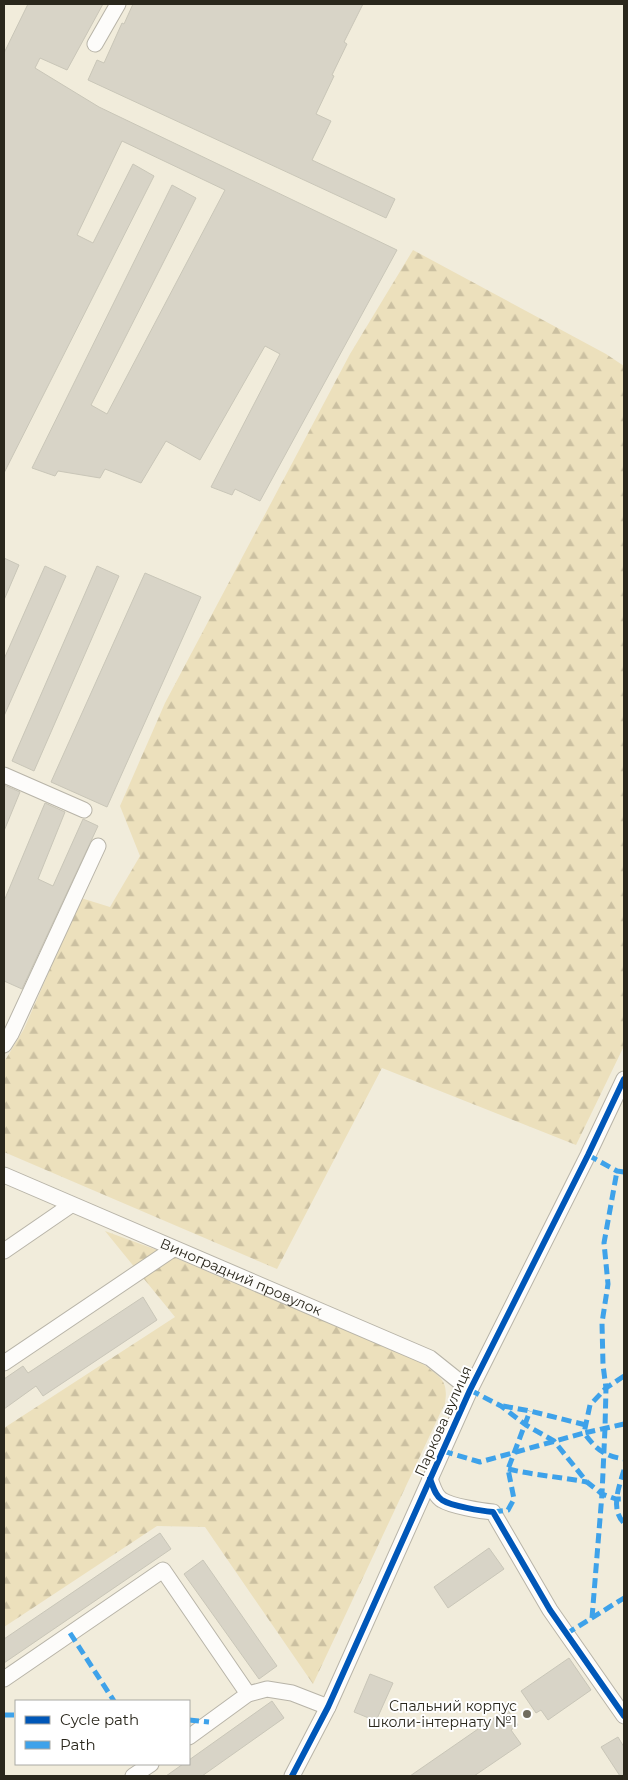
<svg xmlns="http://www.w3.org/2000/svg" width="628" height="1780" font-family="Montserrat,sans-serif">
  <style>
    .forest { fill: url(#forest-firs) }
    .building { fill: #d8d4c7; stroke: #c9c6b8 }
    .lines { fill: none; stroke-linecap: round; stroke-linejoin: round }
    .minor-casing { stroke: #b8b4a8; stroke-width: 17 }
    .minor { stroke: #fdfcfa; stroke-width: 15 }
    .quiet { stroke: #3ea2ea; stroke-width: 5; stroke-dasharray: 10 5; stroke-linecap: butt }
    .cycleway-casing { stroke: #fff; stroke-width: 9 }
    .cycleway { stroke: #0057b8; stroke-width: 6 }
    .poi-dot { fill: #706c5f; stroke: #fff; stroke-width: 2 }
    .labels { text-anchor: middle; dominant-baseline: central; stroke-width: 4; stroke-linejoin: round; paint-order: stroke }
    .street-label { font-size: 14px; fill: #2a271c; stroke: #fff }
    .poi-label { font-size: 14px; fill: #2a271c; stroke: #fff; text-anchor: end }
  </style>
  <defs>
    <pattern id="forest-firs" width="22" height="20" patternUnits="userSpaceOnUse" patternTransform="scale(1.25)"><rect width="22" height="20" fill="#ece0bc"/><path d="M5 1l3.5 6h-7zM16 11l3.5 6h-7z" fill="#cbc0a1"/></pattern>
  </defs>
  <rect width="100%" height="100%" fill="#f1ecdb"/>
  <g class="forest">
    <path d="M413,250L606,354L624,366V1046L576,1145L382,1068L277,1269L4,1152V1062L24,1029L81,898L110,907L140,856L120,806L165,703L350,354Z"/>
    <path d="M105,1231L157,1250L422,1363C439,1377 449,1379 445,1403L313,1684L205,1527L157,1526L4,1627V1428L175,1317Z"/>
  </g>
  <g class="building">
    <path d="M28,4H103L67,70L40,58L35,68L99,107L397,250L260,501L235,489L232,495L211,487L280,354L265,346L200,460L166,441L141,483L105,469L100,478L58,471L55,476L32,468L172,185L196,198L91,405L107,414L225,190L122,141L77,235L93,243L133,164L154,176L4,473V53Z"/>
    <path d="M133,4H363L344,42L347,44L332,75L334,76L316,114L331,121L312,160L395,199L386,218L88,80L97,60L104,63L122,23L124,24Z"/>
    <path d="M4,558L19,565L4,600Z"/>
    <path d="M45,566L66,576L4,716V659Z"/>
    <path d="M97,566L119,576L34,771L12,761Z"/>
    <path d="M145,573L201,597L107,807L51,782Z"/>
    <path d="M4,785L20,792L4,831Z"/>
    <path d="M45,803L65,812L38,879L53,886L83,819L98,826L22,989L4,981V901Z"/>
    <path d="M143,1297L157,1320L43,1396L36,1386L4,1409V1379L23,1366L28,1373Z"/>
    <path d="M160,1533L171,1549L4,1663V1639Z"/>
    <path d="M489,1548L504,1569L448,1608L434,1587Z"/>
    <path d="M203,1560L277,1666L259,1679L184,1574Z"/>
    <path d="M569,1658L591,1690L548,1720L541,1710L536,1713L521,1691Z"/>
    <path d="M370,1674L393,1683L376,1721L354,1712Z"/>
    <path d="M272,1701L284,1718L202,1776H166L183,1764H189V1760Z"/>
    <path d="M507,1709L518,1725L511,1730L521,1744L474,1776H410Z"/>
    <path d="M618,1737L624,1747V1776H620L601,1747Z"/>
  </g>
  <g class="lines">
    <g class="minor-casing">
      <g id="minor">
        <path d="M95,44L118,4"/>
        <path d="M4,775L84,810"/>
        <path d="M4,1045L11,1034L98,846"/>
        <path id="s1" d="M4,1175L430,1358L470,1390"/>
        <path d="M4,1251L71,1205"/>
        <path d="M4,1363L173,1249"/>
        <path d="M430,1479C433,1486 435,1496 442,1500C451,1506 482,1511 493,1512L550,1610L624,1716"/>
        <path d="M4,1679L163,1570L248,1694L189,1737"/>
        <path d="M248,1694L267,1689L292,1693L328,1707"/>
        <path d="M133,1776L151,1764"/>
        <path d="M292,1776L328,1707L470,1390L588,1155L624,1079"/>
      </g>
    </g>
    <use href="#minor" class="minor"/>
    <g class="quiet">
      <path d="M588,1155L617,1171L624,1172"/>
      <path d="M624,1376L606,1388L590,1405L584,1433L624,1424"/>
      <path d="M470,1390L501,1406L526,1425L554,1441L587,1482L602,1494L616,1499H624"/>
      <path d="M503,1406L530,1411L586,1425"/>
      <path d="M443,1451L480,1462L584,1433C596,1449 604,1456 624,1459"/>
      <path d="M508,1469C534,1475 560,1477 587,1482"/>
      <path d="M624,1470C619,1487 610,1509 624,1523"/>
      <path d="M493,1512L508,1510L514,1499L508,1469L530,1411"/>
      <path d="M592,1618L602,1494L605,1428L606,1388L603,1365L602,1323L608,1284L604,1243L617,1171"/>
      <path d="M70,1633L114,1701"/>
      <path d="M566,1634L624,1598"/>
      <path d="M4,1715H16"/>
      <path d="M189,1720L209,1722"/>
    </g>
    <g class="cycleway-casing">
      <g id="cycleway">
        <path d="M430,1479C433,1486 435,1496 442,1500C451,1506 482,1511 493,1512L550,1610L624,1716"/>
        <path d="M292,1776L328,1707L470,1390L588,1155L624,1079"/>
      </g>
    </g>
    <use href="#cycleway" class="cycleway"/>
  </g>
  <circle class="poi-dot" cx="527" cy="1714" r="5"/>
  <g class="labels">
    <g class="street-label">
      <text stroke="none"><textPath href="#s1" startOffset="258">Виноградний провулок</textPath></text>
      <text transform="translate(443 1421) rotate(-66)">Паркова вулиця</text>
    </g>
    <g class="poi-label">
      <text x="517" y="1706">Спальний корпус<tspan x="517" dy="16">школи-інтернату №1</tspan></text>
    </g>
  </g>
  <rect width="628" height="1780" fill="none" stroke="#2a271c" stroke-width="10"/>
  <rect x="15" y="1700" width="175" height="65" fill="#ffffff" stroke="#aaa9a4"/>
  <rect x="25" y="1716" width="25" height="8" fill="#0057b8" stroke="#aaa9a4"/>
  <text x="60" y="1725" font-size="15" fill="#2a271c">Cycle path</text>
  <rect x="25" y="1741" width="25" height="8" fill="#3ea2ea" stroke="#aaa9a4"/>
  <text x="60" y="1750" font-size="15" fill="#2a271c">Path</text>
</svg>
